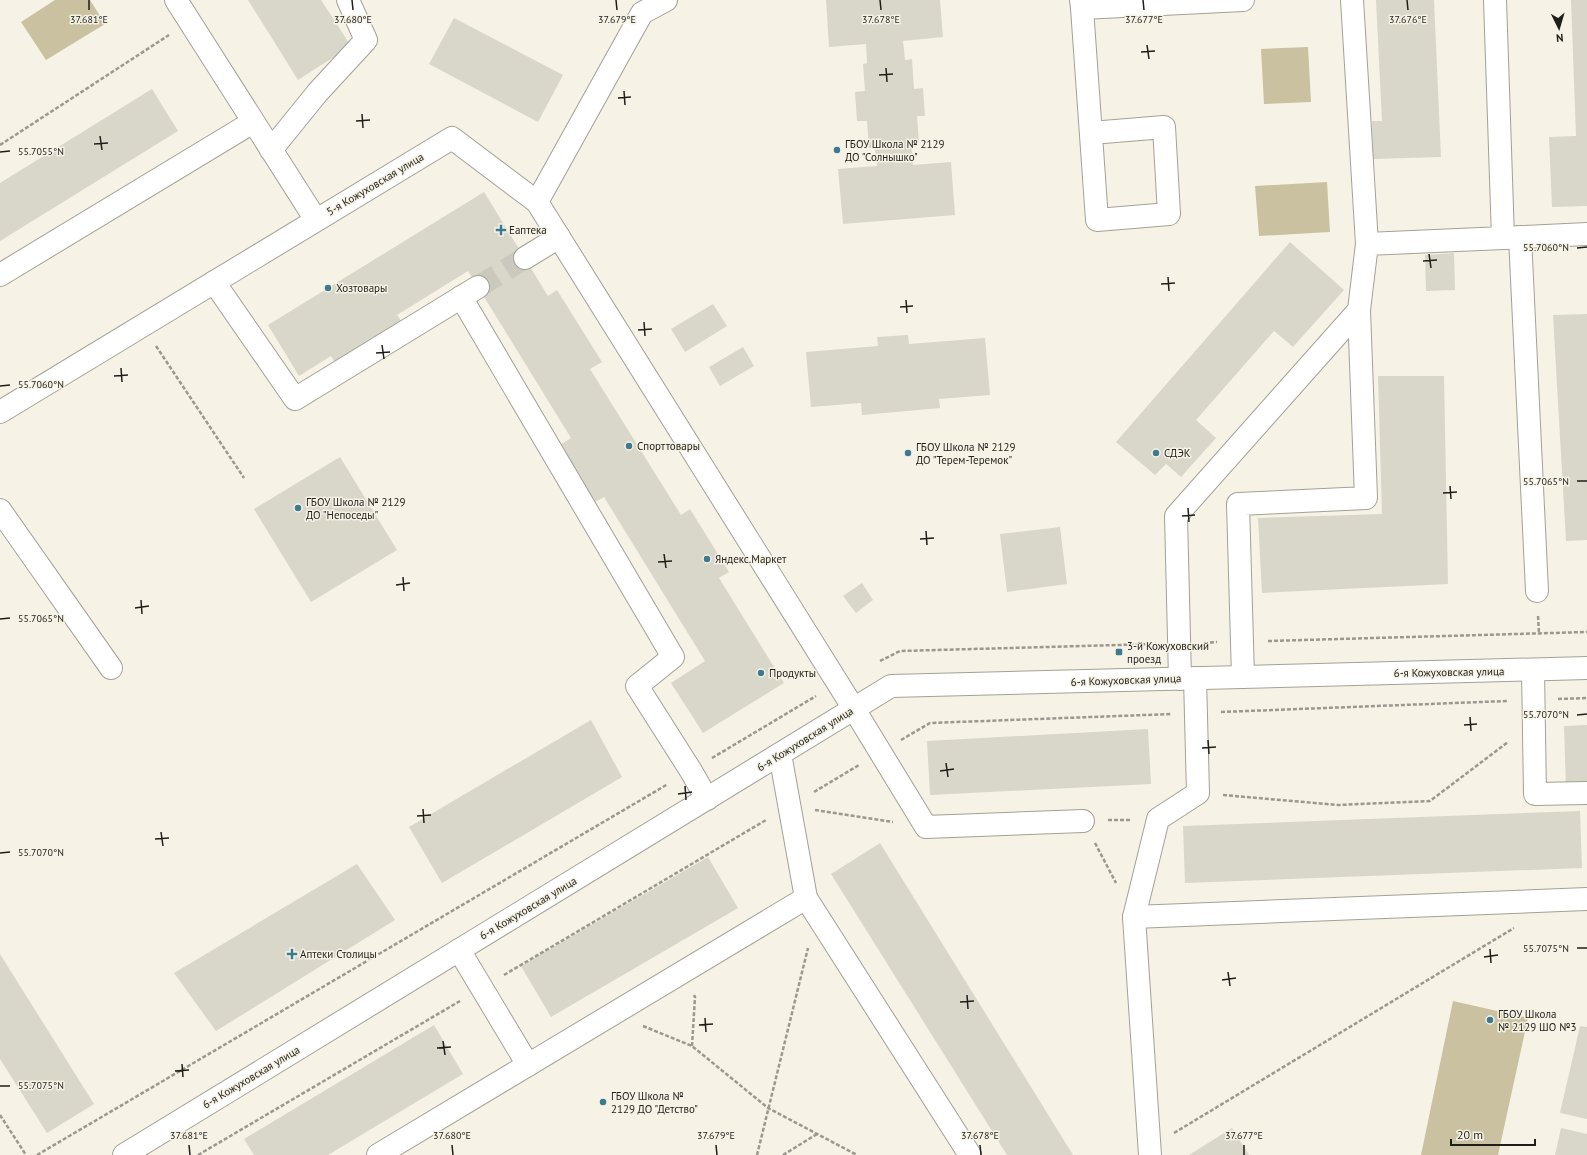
<svg xmlns="http://www.w3.org/2000/svg" width="1587" height="1155" font-family="'PT Sans',sans-serif">
  <style>
    .green { fill: #c9c19f }
    .building { fill: #d9d6ca }
    .lines { fill: none; stroke-linecap: round; stroke-linejoin: round }
    .minor-tunnel { stroke: #cbc8bd; stroke-width: 22; stroke-dasharray: 22 11; stroke-linecap: butt }
    .minor-casing { stroke: #a3a195; stroke-width: 24 }
    .path { stroke: #9a988f; stroke-width: 2.5; stroke-dasharray: 4 2; stroke-linecap: butt }
    .minor { stroke: #fff; stroke-width: 22 }
    .ticks { fill: none; stroke: #1f1e19; stroke-width: 1.5 }
    .poi-dot { fill: #3c7b8f; stroke: #f6f3e6; stroke-width: 1.5 }
    .labels { text-anchor: middle; dominant-baseline: central; stroke-width: 3; stroke-linejoin: round; paint-order: stroke }
    .poi-label { font-size: 11px; fill: #1f1e19; stroke: #f6f3e6; text-anchor: start }
    .street-label { font-size: 11px; fill: #1f1e19; stroke: #f6f3e6 }
    .ticks-label { font-size: 10px; text-anchor: middle; fill: #1f1e19; stroke: #f6f3e6; stroke-width: 3; stroke-linejoin: round; paint-order: stroke }
  </style>
  <rect width="100%" height="100%" fill="#f6f3e6"/>
  <g class="green">
    <path d="M55,0H90L105,24L46,60L21,22Z"/>
    <path d="M1308,47L1311,102L1264,104L1261,49Z"/>
    <path d="M1327,182L1330,232L1259,236L1255,186Z"/>
    <path d="M1453,1001L1528,1018L1498,1155H1421Z"/>
  </g>
  <g class="building">
    <path d="M248,0H321L351,46L298,80Z"/>
    <path d="M826,0H940L943,37L903,41L905,60L912,59L914,89L923,88L925,116H917L919,142L911,143L913,165L951,162L955,215L843,224L838,169L877,166L875,148H869L867,121H857L855,92L865,91L863,64L867,63L866,44L829,47Z"/>
    <path d="M1376,0H1434L1441,157L1373,159L1372,121H1382Z"/>
    <path d="M1571,0H1587V206L1552,207L1549,137L1576,136Z"/>
    <path d="M454,18L563,75L538,122L429,64Z"/>
    <path d="M152,89L178,131L0,241V183Z"/>
    <path d="M484,192L548,296L557,290L602,362L590,369L681,515L690,509L729,572L719,578L784,683L703,733L671,683L705,661L604,497L595,502L560,445L571,438L468,271L397,315L406,328L339,369L331,356L299,376L268,325Z"/>
    <path d="M1290,242L1344,290L1293,347L1274,331L1196,420L1216,438L1181,477L1166,464L1155,475L1116,442Z"/>
    <path d="M1454,253L1455,290L1426,291L1425,255Z"/>
    <path d="M713,304L727,326L685,352L671,329Z"/>
    <path d="M1587,314V540L1566,541L1553,315Z"/>
    <path d="M908,335L909,344L985,338L990,395L939,399L940,408L862,415L861,403L811,407L806,352L878,346L877,337Z"/>
    <path d="M743,347L754,366L720,386L709,367Z"/>
    <path d="M1378,376H1444L1448,584L1262,593L1258,518L1382,514Z"/>
    <path d="M340,457L397,550L311,602L254,509Z"/>
    <path d="M1060,527L1067,584L1007,592L1000,534Z"/>
    <path d="M862,583L873,600L856,613L843,596Z"/>
    <path d="M591,720L622,777L442,883L409,827Z"/>
    <path d="M1587,725V788H1566L1564,726Z"/>
    <path d="M1148,729L1151,784L930,795L927,741Z"/>
    <path d="M1580,811L1582,868L1185,883L1183,826Z"/>
    <path d="M880,843L1073,1155H1007L831,874Z"/>
    <path d="M708,857L738,908L551,1017L521,966Z"/>
    <path d="M357,864L395,920L216,1031L174,973Z"/>
    <path d="M0,954L94,1104L47,1133L0,1059Z"/>
    <path d="M434,1025L463,1074L328,1155H254L244,1139Z"/>
    <path d="M1580,1026L1587,1027V1119L1560,1113Z"/>
    <path d="M1232,1128L1249,1155H1189Z"/>
    <path d="M1561,1128L1587,1134V1155H1555Z"/>
  </g>
  <g class="lines">
    <path class="minor-tunnel" d="M478,287L525,258"/>
    <g class="minor-casing">
      <g id="minor">
        <path d="M176,0L316,220"/>
        <path d="M1081,0L1082,8L1243,0"/>
        <path d="M1352,0L1367,244"/>
        <path d="M1082,8L1097,220L1169,214L1164,127L1091,133"/>
        <path d="M271,150L318,92L366,40L348,0"/>
        <path d="M537,202L854,709L926,827L1083,821"/>
        <path d="M1520,237L1537,591"/>
        <path d="M1504,238L1587,234"/>
        <path d="M525,258L559,237"/>
        <path d="M0,275L253,122"/>
        <path d="M214,282L295,399L478,287"/>
        <path d="M461,297L673,657L637,686L691,771L707,799"/>
        <path d="M0,412L452,138L537,202L642,13L666,0"/>
        <path d="M0,510L111,668"/>
        <path d="M1533,670L1535,794L1587,793"/>
        <path d="M1243,677L1238,504L1366,498L1359,310"/>
        <path d="M1180,679L1176,516L1359,310L1367,244L1503,238L1495,0"/>
        <path d="M780,754L806,898L970,1155"/>
        <path d="M1134,917L1587,899"/>
        <path d="M459,950L528,1065"/>
        <path d="M124,1155L891,686L1587,668"/>
        <path d="M378,1155L806,898"/>
        <path d="M1150,1155L1134,917L1158,819L1198,793L1195,678"/>
      </g>
    </g>
    <g class="path">
      <path d="M0,145L169,35"/>
      <path d="M156,346L244,478"/>
      <path d="M1538,616L1539,634"/>
      <path d="M1268,641L1587,632"/>
      <path d="M1204,643L1217,642"/>
      <path d="M880,661L900,651L1155,644"/>
      <path d="M1558,699L1587,698"/>
      <path d="M1221,712L1507,701"/>
      <path d="M901,740L930,723L1172,714"/>
      <path d="M712,758L816,696"/>
      <path d="M814,792L859,765"/>
      <path d="M1223,795L1338,805L1430,801L1508,742"/>
      <path d="M815,810L893,822"/>
      <path d="M1108,820H1131"/>
      <path d="M1095,843L1116,883"/>
      <path d="M504,975L766,820"/>
      <path d="M643,1026L692,1046L768,1108L857,1155"/>
      <path d="M692,1046L695,997L694,995"/>
      <path d="M0,1115L26,1155"/>
      <path d="M1174,1133L1514,928"/>
      <path d="M37,1155L668,784"/>
      <path d="M198,1155L460,1001"/>
      <path d="M757,1155L808,948"/>
      <path d="M783,1155L817,1134"/>
    </g>
    <use href="#minor" class="minor"/>
  </g>
  <path class="ticks" d="M89,0V10M352,0L353,10M616,0L617,10M880,0L881,10M1143,0L1144,10M1407,0L1408,10M1147,45L1149,59M1141,52L1155,51M886,68L887,82M879,75L893,74M624,91L625,105M618,98L631,97M362,114L363,128M356,121L370,120M100,136L102,150M94,144L108,143M0,152L10,151M1577,248L1587,247M1429,254L1431,268M1423,261L1437,260M1168,277L1169,291M1161,284L1175,283M906,300L907,313M900,307L913,306M644,322L645,336M638,330L652,329M382,345L384,359M376,353L390,352M121,368L122,382M114,376L128,375M0,386L10,385M1577,481H1587M1450,486L1451,499M1443,493L1457,492M1188,508L1189,522M1182,516L1195,515M926,531L927,545M920,539L934,538M664,554L666,568M658,562L672,561M403,577L404,591M396,585L410,583M141,600L142,614M135,608L149,606M0,619L10,618M1577,715L1587,714M1470,717L1471,731M1464,725L1477,724M1208,740L1209,754M1202,748L1216,747M946,763L948,777M940,771L954,769M685,786L686,800M678,794L692,792M423,809L424,823M417,816L431,815M161,832L163,846M155,839L169,838M0,853L10,852M1577,948H1587M1490,949L1491,963M1484,957L1498,955M1228,972L1230,986M1222,980L1236,978M967,995L968,1009M960,1002L974,1001M705,1018L706,1032M699,1025L713,1024M443,1041L445,1055M437,1048L451,1047M182,1064L183,1077M175,1071L189,1070M0,1086H10M189,1145L190,1155M452,1145L453,1155M716,1145L717,1155M980,1145L981,1155M1244,1145V1155"/>
  <g class="poi-dot">
    <circle cx="837" cy="150" r="4"/>
    <path d="M499 224h4v4h4v4h-4v4h-4v-4h-4v-4h4z"/>
    <circle cx="328" cy="288" r="4"/>
    <circle cx="629" cy="446" r="4"/>
    <circle cx="908" cy="453" r="4"/>
    <circle cx="1156" cy="453" r="4"/>
    <circle cx="298" cy="508" r="4"/>
    <circle cx="707" cy="559" r="4"/>
    <rect x="1115" y="648" width="8" height="8" rx="2"/>
    <circle cx="761" cy="673" r="4"/>
    <path d="M290 948h4v4h4v4h-4v4h-4v-4h-4v-4h4z"/>
    <circle cx="1490" cy="1020" r="4"/>
    <circle cx="603" cy="1102" r="4"/>
  </g>
  <g class="labels">
    <g class="poi-label">
      <text x="845" y="144">ГБОУ Школа № 2129<tspan x="845" dy="13">ДО "Солнышко"</tspan></text>
      <text x="509" y="230">Еаптека</text>
      <text x="336" y="288">Хозтовары</text>
      <text x="637" y="446">Спорттовары</text>
      <text x="916" y="447">ГБОУ Школа № 2129<tspan x="916" dy="13">ДО "Терем-Теремок"</tspan></text>
      <text x="1164" y="453">СДЭК</text>
      <text x="306" y="502">ГБОУ Школа № 2129<tspan x="306" dy="13">ДО "Непоседы"</tspan></text>
      <text x="715" y="559">Яндекс.Маркет</text>
      <text x="1127" y="646">3-й Кожуховский<tspan x="1127" dy="13">проезд</tspan></text>
      <text x="769" y="673">Продукты</text>
      <text x="300" y="954">Аптеки Столицы</text>
      <text x="1498" y="1014">ГБОУ Школа<tspan x="1498" dy="13">№ 2129 ШО №3</tspan></text>
      <text x="611" y="1096">ГБОУ Школа №<tspan x="611" dy="13">2129 ДО "Детство"</tspan></text>
    </g>
    <g class="street-label">
      <text transform="translate(375 184) rotate(-31)">5-я Кожуховская улица</text>
      <text transform="translate(1449 672) rotate(-1)">6-я Кожуховская улица</text>
      <text transform="translate(1126 680) rotate(-2)">6-я Кожуховская улица</text>
      <text transform="translate(805 739) rotate(-32)">6-я Кожуховская улица</text>
      <text transform="translate(528 908) rotate(-31)">6-я Кожуховская улица</text>
      <text transform="translate(251 1077) rotate(-31)">6-я Кожуховская улица</text>
    </g>
  </g>
  <g class="ticks-label">
    <text x="89" y="23">37.681°E</text>
    <text x="353" y="23">37.680°E</text>
    <text x="617" y="23">37.679°E</text>
    <text x="881" y="23">37.678°E</text>
    <text x="1144" y="23">37.677°E</text>
    <text x="1408" y="23">37.676°E</text>
    <text x="41" y="155">55.7055°N</text>
    <text x="1546" y="251">55.7060°N</text>
    <text x="41" y="388">55.7060°N</text>
    <text x="1546" y="485">55.7065°N</text>
    <text x="41" y="622">55.7065°N</text>
    <text x="1546" y="718">55.7070°N</text>
    <text x="41" y="856">55.7070°N</text>
    <text x="1546" y="952">55.7075°N</text>
    <text x="41" y="1089">55.7075°N</text>
    <text x="189" y="1139">37.681°E</text>
    <text x="452" y="1139">37.680°E</text>
    <text x="716" y="1139">37.679°E</text>
    <text x="980" y="1139">37.678°E</text>
    <text x="1244" y="1139">37.677°E</text>
  </g>
  <g transform="translate(1559 28) rotate(175)" stroke="#f6f3e6" stroke-width="3" paint-order="stroke">
  <path d="M0-3L7 15L0 10L-7 15Z" fill="#1f1e19"/>
  <text y="-6" font-size="11" font-weight="bold" text-anchor="middle" fill="#1f1e19">N</text>
  </g>
  <path d="M1451 1139v6h84v-6" fill="none" stroke="#1f1e19" stroke-width="2"/>
  <text x="1457" y="1139" font-size="12" fill="#1f1e19" stroke="#f6f3e6" stroke-width="3" paint-order="stroke">20 m</text>
</svg>
